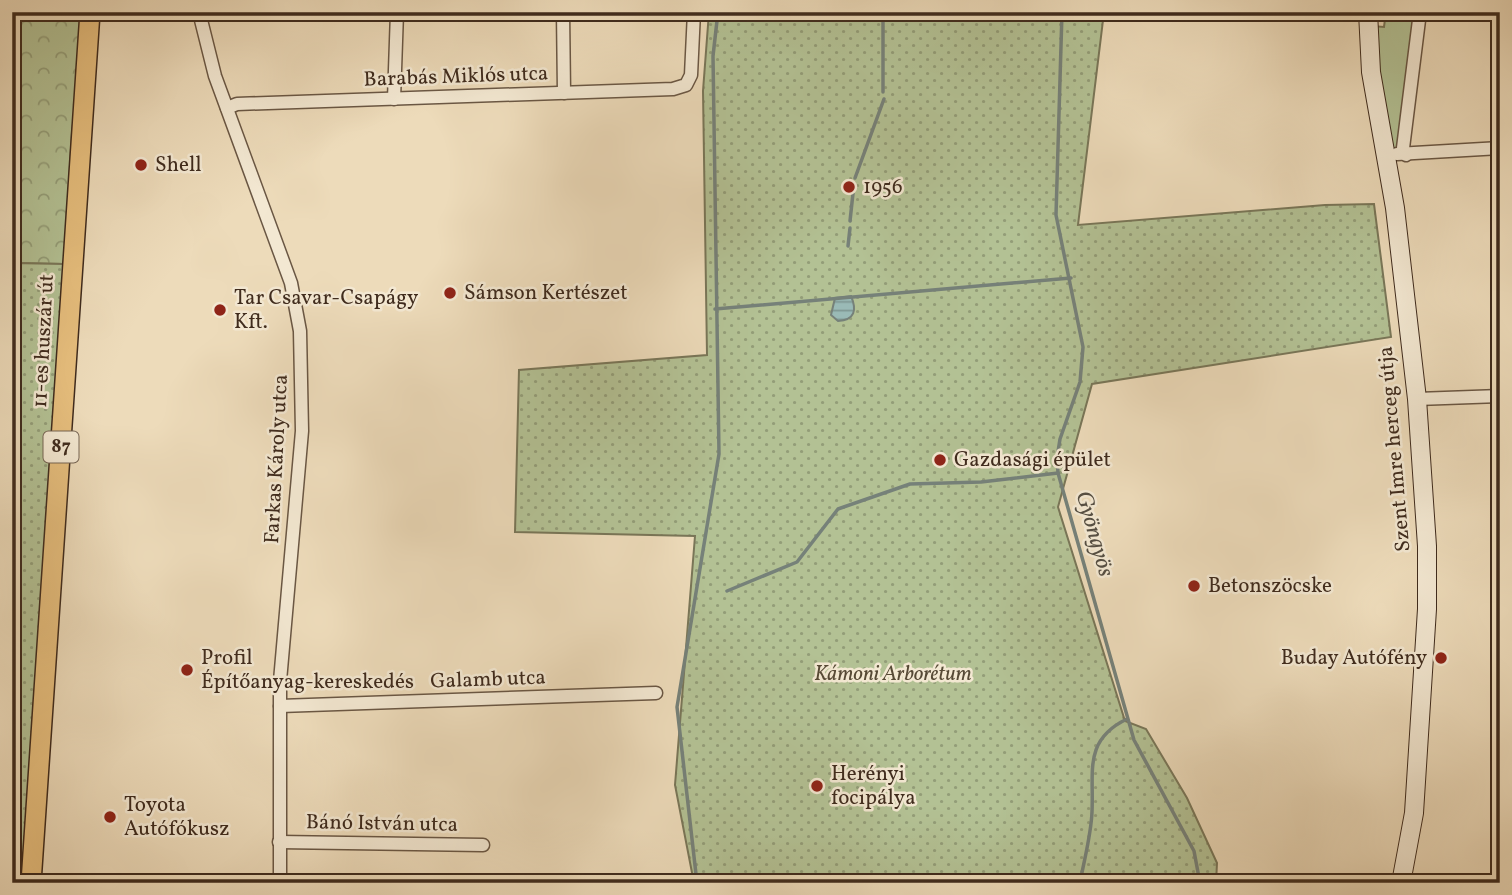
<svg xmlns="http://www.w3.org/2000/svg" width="1512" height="895" font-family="Vollkorn,serif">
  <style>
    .green { fill: #b3c194; stroke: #797658; stroke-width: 2 }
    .forest { fill: url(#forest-crowns); stroke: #797658; stroke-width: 2 }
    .garden { fill: url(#garden-dots); stroke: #797658; stroke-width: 2 }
    .water { fill: url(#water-rules); stroke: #768179; stroke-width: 2 }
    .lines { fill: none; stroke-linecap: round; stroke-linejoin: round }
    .stream { stroke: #768179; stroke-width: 3.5 }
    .minor-casing { stroke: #6a5744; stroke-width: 15 }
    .secondary-casing { stroke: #3f2b1d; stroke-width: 20 }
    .primary-casing { stroke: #3f2b1d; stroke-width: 22 }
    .minor { stroke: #f3e8d2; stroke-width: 12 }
    .secondary { stroke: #f3e8d2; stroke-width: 18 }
    .primary { stroke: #e6be7d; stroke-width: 19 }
    .poi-dot { fill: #8f2418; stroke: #f3e8d2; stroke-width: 2.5 }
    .labels { text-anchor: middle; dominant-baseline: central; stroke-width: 5; stroke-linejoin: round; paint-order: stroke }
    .shield { fill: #f3e8d2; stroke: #756453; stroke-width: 2 }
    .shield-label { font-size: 19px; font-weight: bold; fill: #3f2b1d }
    .street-label { font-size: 21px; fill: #3f2b1d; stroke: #f3e8d2 }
    .poi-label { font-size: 21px; fill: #3f2b1d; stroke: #f3e8d2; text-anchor: start }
    .park-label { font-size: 21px; font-style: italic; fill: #564935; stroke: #f3e8d2 }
    .water-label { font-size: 23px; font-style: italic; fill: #564f43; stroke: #f3e8d2 }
  </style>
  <defs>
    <pattern id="forest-crowns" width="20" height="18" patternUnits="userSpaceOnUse" patternTransform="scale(1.75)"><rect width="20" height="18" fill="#b3c194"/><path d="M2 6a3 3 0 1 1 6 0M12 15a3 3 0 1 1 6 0" fill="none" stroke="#939d78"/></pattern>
    <pattern id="garden-dots" width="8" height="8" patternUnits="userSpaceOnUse" patternTransform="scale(1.75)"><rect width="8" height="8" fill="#b3c194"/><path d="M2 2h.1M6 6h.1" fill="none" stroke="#939d78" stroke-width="1.8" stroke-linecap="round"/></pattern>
    <pattern id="water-rules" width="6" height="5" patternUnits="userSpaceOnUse" patternTransform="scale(1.75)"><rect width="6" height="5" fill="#9abab6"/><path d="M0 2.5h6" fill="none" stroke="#7f9793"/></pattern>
  </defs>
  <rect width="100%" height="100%" fill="#eddbba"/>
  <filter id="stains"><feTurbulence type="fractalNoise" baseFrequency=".00286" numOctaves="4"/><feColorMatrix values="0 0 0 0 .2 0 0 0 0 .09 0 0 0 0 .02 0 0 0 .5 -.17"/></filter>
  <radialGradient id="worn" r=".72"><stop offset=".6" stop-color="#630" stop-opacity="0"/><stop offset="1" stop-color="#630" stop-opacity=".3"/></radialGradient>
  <path class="green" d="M1386,12H1417L1403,148L1390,150L1372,26L1384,27Z"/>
  <path class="forest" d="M12,12H86L72,132L64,264L12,263Z"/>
  <g class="garden">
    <path d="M709,12H1104L1078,225L1325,205L1374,204L1391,337L1092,384L1058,507L1125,721L1146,729L1187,798L1217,863L1216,883H1097L1096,877L1031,883H694L675,785L695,536L515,532L519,370L707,355L703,91Z"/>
    <path d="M12,263L64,264L25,883H12Z"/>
  </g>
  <path class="water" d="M851,296C857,310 855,320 838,321L831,315L835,298Z"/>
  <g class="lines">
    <g class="stream">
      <path d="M1062,12L1056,215L1083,347L1080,382L1060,439L1057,458L1058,473L1134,740L1194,851L1200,883"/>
      <path d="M883,17V92"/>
      <path d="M855,178L884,99"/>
      <path d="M850,221L854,184"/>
      <path d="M848,246L850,228"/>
      <path d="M715,309L1071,278"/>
      <path d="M727,591L797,562L838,509L910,484L981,482L1058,473"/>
      <path d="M697,883L677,707L719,454L713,56L718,12"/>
      <path d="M1080,883C1084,860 1091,836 1092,812C1094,772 1083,740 1127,719"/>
    </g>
    <g class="minor-casing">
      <g id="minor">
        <path d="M199,12L215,76L291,283L300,331L302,431L280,681V883"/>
        <path d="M563,12L564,93"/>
        <path d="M394,99L397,12"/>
        <path d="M227,108L237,104L673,89L686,85L691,75L694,12"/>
        <path d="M1397,154L1500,148"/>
        <path d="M1406,155L1403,148L1420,12"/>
        <path d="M1417,399L1500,396"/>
        <path d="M280,706L656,693"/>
        <path d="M279,842L483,845"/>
      </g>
    </g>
    <g class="secondary-casing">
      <path id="secondary" d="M1368,12L1371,72L1395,208L1417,399L1427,546V609L1414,813L1401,883"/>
    </g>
    <g class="primary-casing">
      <path id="primary" d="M31,883L90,12"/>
    </g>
    <use href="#minor" class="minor"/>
    <use href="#secondary" class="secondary"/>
    <use href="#primary" class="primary"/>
  </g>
  <g class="poi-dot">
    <circle cx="141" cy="165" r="7"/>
    <circle cx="849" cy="187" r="7"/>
    <circle cx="450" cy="293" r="7"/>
    <circle cx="220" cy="310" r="7"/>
    <circle cx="940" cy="460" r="7"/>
    <circle cx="1194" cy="586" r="7"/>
    <circle cx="1441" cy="658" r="7"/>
    <circle cx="187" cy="670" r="7"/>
    <circle cx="817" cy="786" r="7"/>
    <circle cx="110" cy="817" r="7"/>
  </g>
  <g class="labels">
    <rect class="shield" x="43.5" y="431.5" width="35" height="31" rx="5"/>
    <g class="shield-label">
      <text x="61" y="447">87</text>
    </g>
    <g class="street-label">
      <text transform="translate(456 77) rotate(-2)">Barabás Miklós utca</text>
      <text transform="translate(44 341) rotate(-87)">11-es huszár út</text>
      <text transform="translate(1395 449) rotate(-95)">Szent Imre herceg útja</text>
      <text transform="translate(277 459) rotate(-87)">Farkas Károly utca</text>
      <text transform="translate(488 680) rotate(-2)">Galamb utca</text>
      <text transform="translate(382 824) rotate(1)">Bánó István utca</text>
    </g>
    <g class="poi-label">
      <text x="155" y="165">Shell</text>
      <text x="863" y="187">1956</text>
      <text x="464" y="293">Sámson Kertészet</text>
      <text x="234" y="298">Tar Csavar-Csapágy<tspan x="234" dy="24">Kft.</tspan></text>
      <text x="954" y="460">Gazdasági épület</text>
      <text x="1208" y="586">Betonszöcske</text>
      <text x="201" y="658">Profil<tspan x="201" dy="24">Építőanyag-kereskedés</tspan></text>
      <text x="1427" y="658" text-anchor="end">Buday Autófény</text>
      <text x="831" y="774">Herényi<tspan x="831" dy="24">focipálya</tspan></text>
      <text x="124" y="805">Toyota<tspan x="124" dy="24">Autófókusz</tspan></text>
    </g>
    <g class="park-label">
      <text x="893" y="674">Kámoni Arborétum</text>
    </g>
    <g class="water-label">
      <text transform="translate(1094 534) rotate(74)">Gyöngyös</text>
    </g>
  </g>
  <rect width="1512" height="895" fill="none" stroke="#eddbba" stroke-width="42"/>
  <rect x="14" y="14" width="1484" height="867" fill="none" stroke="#3f2b1d" stroke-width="3.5"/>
  <rect x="21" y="21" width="1470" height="853" fill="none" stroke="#3f2b1d" stroke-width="2"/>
  <rect width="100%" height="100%" filter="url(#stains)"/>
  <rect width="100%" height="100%" fill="url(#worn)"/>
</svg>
